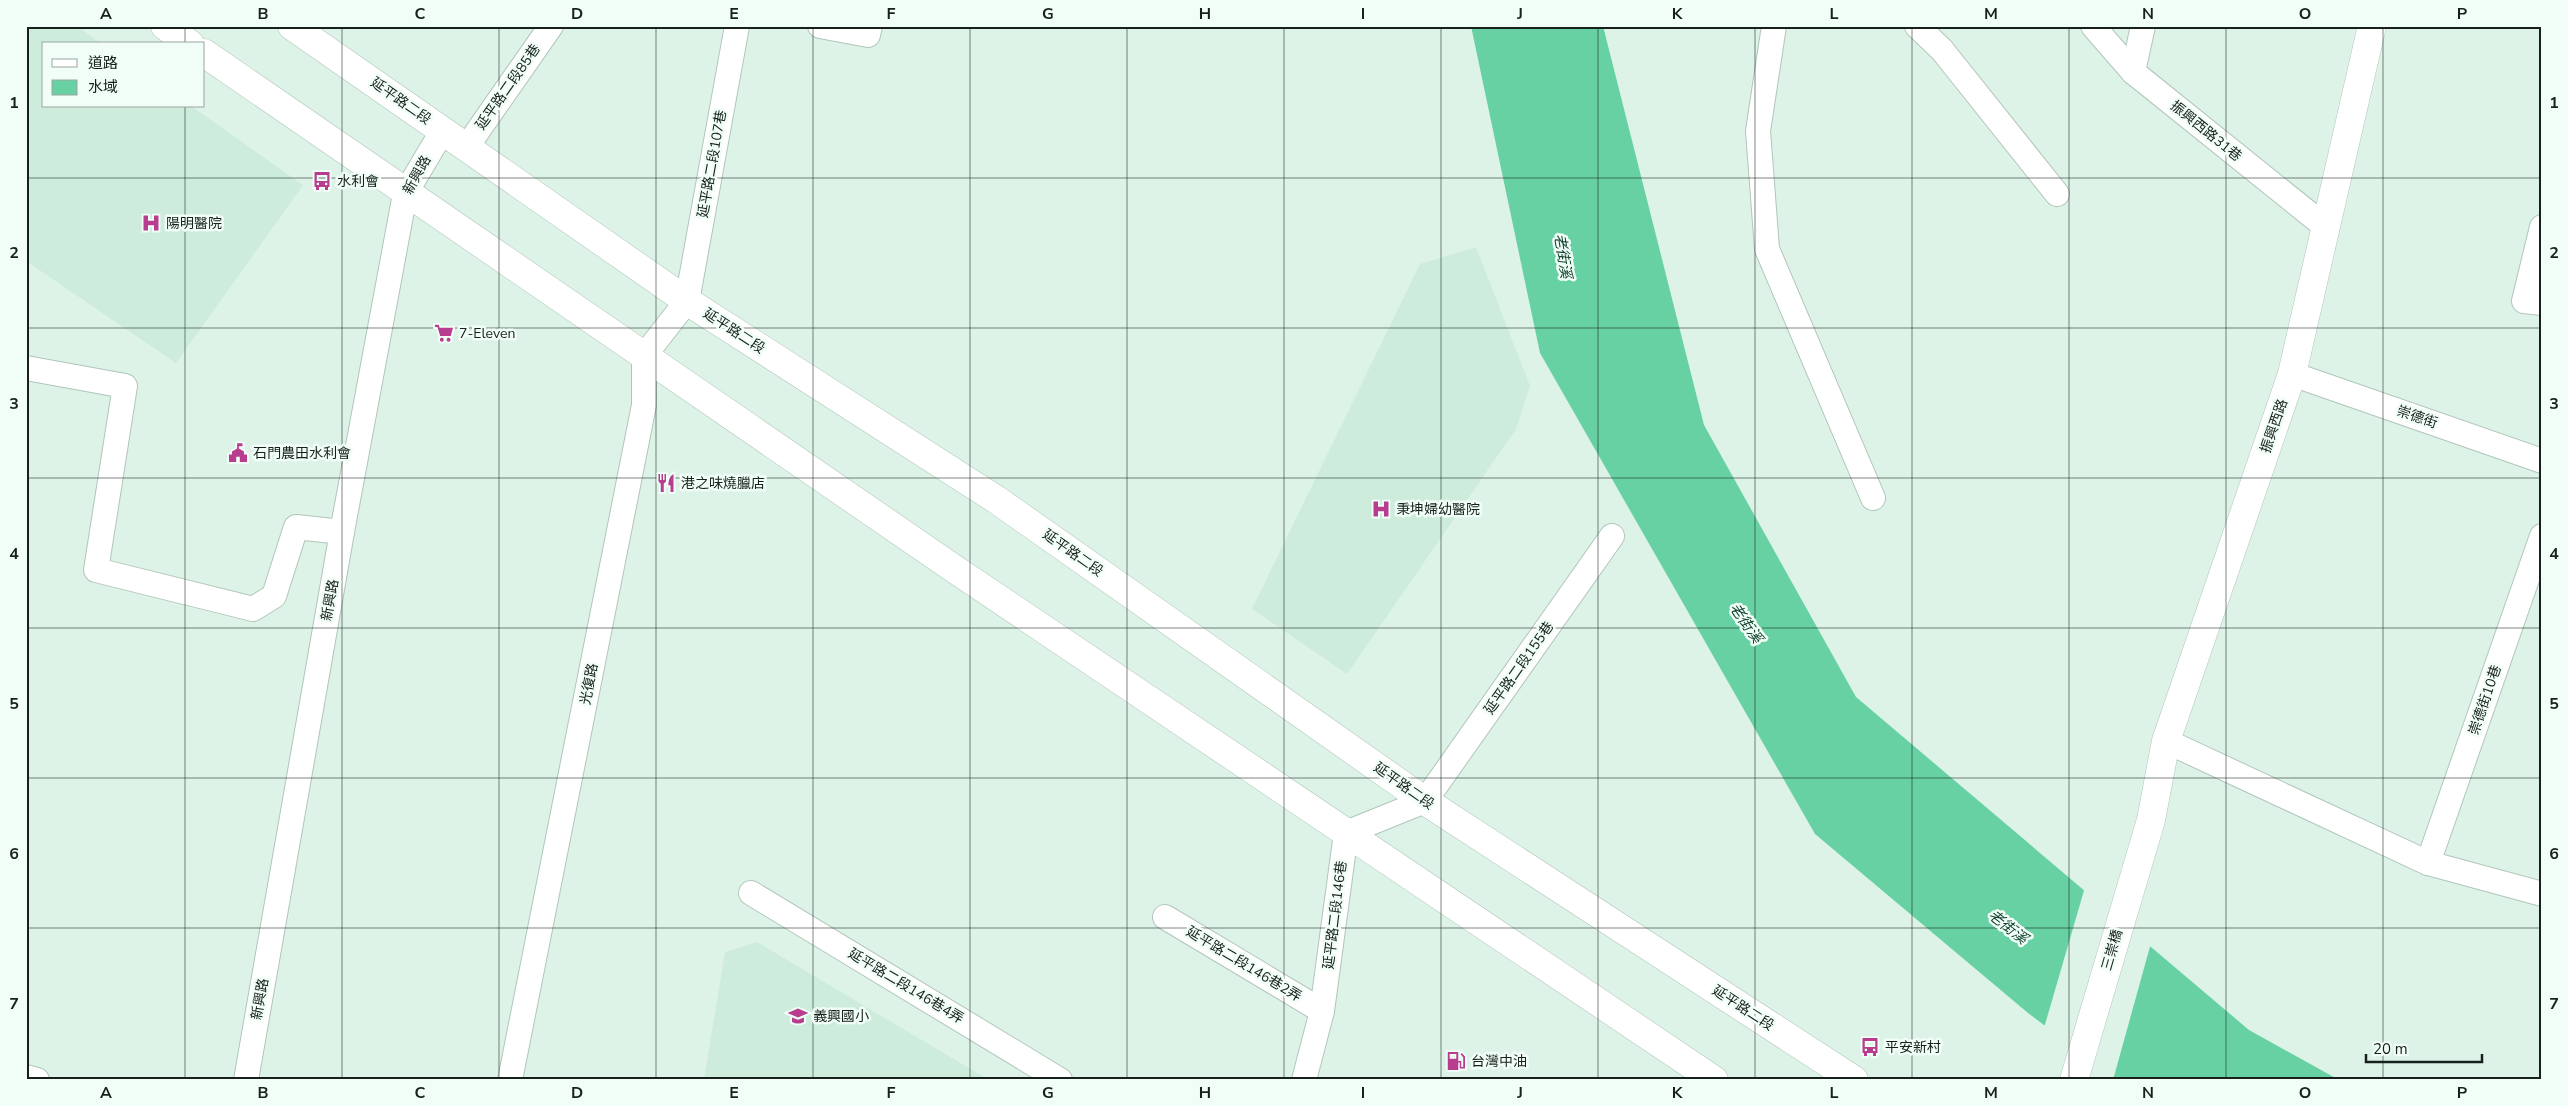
<svg xmlns="http://www.w3.org/2000/svg" width="2568" height="1106" font-family="'Nunito Sans','Noto Sans TC',sans-serif">
  <style>
    .built { fill: #cdecdc }
    .water { fill: #67d1a4 }
    .pier { fill: #ddf3e8 }
    .lines { fill: none; stroke-linecap: round; stroke-linejoin: round }
    .service-casing { stroke: #b1c6bb; stroke-width: 26 }
    .minor-casing { stroke: #b1c6bb; stroke-width: 29 }
    .secondary-casing { stroke: #b1c6bb; stroke-width: 29 }
    .service { stroke: #fff; stroke-width: 24 }
    .minor { stroke: #fff; stroke-width: 28 }
    .secondary { stroke: #fff; stroke-width: 28 }
    .grid { fill: none; stroke: #18201c; stroke-width: 1; stroke-opacity: 0.55 }
    .labels { text-anchor: middle; dominant-baseline: central; stroke-width: 5; stroke-linejoin: round; paint-order: stroke }
    .street-label { font-size: 14px; fill: #18201c; stroke: #f1fef7 }
    .poi-label { font-size: 14px; fill: #18201c; stroke: #f1fef7; text-anchor: start }
    .water-label { font-size: 15px; font-style: italic; fill: #12412f; stroke: #f1fef7 }
    .neatline { fill: none; stroke: #18201c; stroke-width: 2 }
    .grid-label { font-size: 16px; text-anchor: middle; font-weight: bold; fill: #18201c }
  </style>
  <rect width="100%" height="100%" fill="#ddf3e8"/>
  <g class="built">
    <path d="M26,26H77L102,44H44V106H191L303,185L176,363L26,261Z"/>
    <path d="M1476,247L1530,386L1516,429L1347,674L1252,609L1420,264Z"/>
    <path d="M757,942L989,1080H704L725,952Z"/>
  </g>
  <path class="water" d="M1471,26H1603L1704,425L1856,697L2249,1030L2339,1080H2117L2028,1013L1815,834L1540,353Z"/>
  <path class="pier" d="M2085,887L2151,943L2113,1080L2044,1028Z"/>
  <g class="lines">
    <g class="service-casing">
      <g id="service">
        <path d="M820,26L868,35L870,26"/>
        <path d="M1774,26L1758,131L1767,249L1873,498"/>
        <path d="M1917,26L1942,50L2057,194"/>
        <path d="M2093,26L2133,72L2327,228"/>
        <path d="M2133,72L2143,26"/>
        <path d="M466,148L551,26"/>
        <path d="M2542,227L2524,301L2542,303"/>
        <path d="M26,368L125,386L96,570L253,609L274,596L296,527L342,532"/>
        <path d="M2292,374L2542,461"/>
        <path d="M2166,741L2428,863L2542,894"/>
        <path d="M2428,863L2542,536"/>
        <path d="M751,893L1060,1080"/>
        <path d="M1165,917L1322,1011"/>
        <path d="M26,1077L37,1080"/>
        <path d="M246,1080L342,532L405,194L443,130"/>
        <path d="M510,1080L644,405V356L687,301L737,26"/>
        <path d="M1304,1080L1322,1011L1346,833L1425,801L1612,536"/>
      </g>
    </g>
    <g class="minor-casing">
      <path id="minor" d="M2074,1080L2151,820L2166,741L2292,374L2372,26"/>
    </g>
    <g class="secondary-casing">
      <g id="secondary">
        <path d="M165,26L190,44"/>
        <path d="M292,26L687,301L997,500L1425,801L1854,1080"/>
        <path d="M204,53L953,568L1714,1080"/>
      </g>
    </g>
    <use href="#service" class="service"/>
    <use href="#minor" class="minor"/>
    <use href="#secondary" class="secondary"/>
  </g>
  <path class="grid" d="M185,26V44M342,26V1080M499,26V1080M656,26V1080M813,26V1080M970,26V1080M1127,26V1080M1284,26V1080M1441,26V1080M1598,26V1080M1755,26V1080M1912,26V1080M2069,26V1080M2226,26V1080M2383,26V1080M185,106V1080M26,178H2542M26,328H2542M26,478H2542M26,628H2542M26,778H2542M26,928H2542"/>
  <defs>
    <g id="bus-bare" transform="scale(1.5)"><path d="M-5-6H5V4H4V6H2V4H-2V6H-4V4H-5ZM-3.5-4V0h7V-4ZM-3.5 1.2v1.5H-2V1.2ZM2 1.2v1.5H3.5V1.2Z" fill="#b83d8e" stroke="#f1fef7" stroke-width="2.5" paint-order="stroke"/></g>
    <g id="hospital-bare" transform="scale(1.5)"><path d="M-5-5h3v3.5h4V-5h3V5h-3V1.5h-4V5h-3Z" fill="#b83d8e" stroke="#f1fef7" stroke-width="2.5" paint-order="stroke"/></g>
    <g id="supermarket-bare" transform="scale(1.5)"><path d="M-6-5.5h2.5l.6 2H6L4.5 2H-2.5L-4.4-4H-6ZM-1.5 3.2a1.3 1.3 0 1 0 .1 0ZM3 3.2a1.3 1.3 0 1 0 .1 0Z" fill="#b83d8e" stroke="#f1fef7" stroke-width="2.5" paint-order="stroke"/></g>
    <g id="civic-bare" transform="scale(1.5)"><path d="M-.6-6.5H3V-4.5H.6V-3L4-1V1h2V6H-6V1h2V-1L-.6-3ZM-1.2 2.5V6h2.4V2.5Z" fill="#b83d8e" stroke="#f1fef7" stroke-width="2.5" paint-order="stroke"/></g>
    <g id="restaurant-bare" transform="scale(1.5)"><path d="M-5-6h1v4h1v-4h1v4h1v-4h1v5L-1.5 .5V6h-2V.5L-5-1ZM5-6V6H3V1.5H1.5Q1.5-4 5-6Z" fill="#b83d8e" stroke="#f1fef7" stroke-width="2.5" paint-order="stroke"/></g>
    <g id="school-bare" transform="scale(1.5)"><path d="M0-5L7-2L0 1L-7-2ZM-4 1L0 2.5L4 1V4Q0 6-4 4Z" fill="#b83d8e" stroke="#f1fef7" stroke-width="2.5" paint-order="stroke"/></g>
    <g id="fuel-bare" transform="scale(1.5)"><path d="M-5.5-6h7V0h2V4h1.3V-2.5L3-4.5l.8-.8L6-3V5H2.5V1h-1V6h-7ZM-4.2-4.7v3.2H.2V-4.7Z" fill="#b83d8e" stroke="#f1fef7" stroke-width="2.5" paint-order="stroke"/></g>
  </defs>
  <g fill-rule="evenodd">
    <use href="#bus-bare" x="322" y="181"/>
    <use href="#hospital-bare" x="151" y="223"/>
    <use href="#supermarket-bare" x="444" y="333"/>
    <use href="#civic-bare" x="238" y="453"/>
    <use href="#restaurant-bare" x="666" y="483"/>
    <use href="#hospital-bare" x="1381" y="509"/>
    <use href="#school-bare" x="798" y="1016"/>
    <use href="#bus-bare" x="1870" y="1047"/>
    <use href="#fuel-bare" x="1456" y="1061"/>
  </g>
  <g class="labels">
    <g class="street-label">
      <text transform="translate(508 87) rotate(-55)">延平路二段85巷</text>
      <text transform="translate(401 101) rotate(35)">延平路二段</text>
      <text transform="translate(2206 131) rotate(39)">振興西路31巷</text>
      <text transform="translate(712 164) rotate(-80)">延平路二段107巷</text>
      <text transform="translate(417 175) rotate(-61)">新興路</text>
      <text transform="translate(734 331) rotate(33)">延平路二段</text>
      <text transform="translate(2417 417) rotate(19)">崇德街</text>
      <text transform="translate(2274 426) rotate(-71)">振興西路</text>
      <text transform="translate(1073 553) rotate(35)">延平路二段</text>
      <text transform="translate(330 600) rotate(-80)">新興路</text>
      <text transform="translate(1519 668) rotate(-55)">延平路二段155巷</text>
      <text transform="translate(589 684) rotate(-79)">光復路</text>
      <text transform="translate(2485 700) rotate(-71)">崇德街10巷</text>
      <text transform="translate(1404 786) rotate(35)">延平路二段</text>
      <text transform="translate(1335 915) rotate(-83)">延平路二段146巷</text>
      <text transform="translate(2112 950) rotate(-74)">三崇橋</text>
      <text transform="translate(1244 964) rotate(31)">延平路二段146巷2弄</text>
      <text transform="translate(906 986) rotate(31)">延平路二段146巷4弄</text>
      <text transform="translate(260 999) rotate(-80)">新興路</text>
      <text transform="translate(1743 1008) rotate(33)">延平路二段</text>
    </g>
    <g class="poi-label">
      <text x="337" y="181">水利會</text>
      <text x="166" y="223">陽明醫院</text>
      <text x="459" y="333">7-Eleven</text>
      <text x="253" y="453">石門農田水利會</text>
      <text x="681" y="483">港之味燒臘店</text>
      <text x="1396" y="509">秉坤婦幼醫院</text>
      <text x="813" y="1016">義興國小</text>
      <text x="1885" y="1047">平安新村</text>
      <text x="1471" y="1061">台灣中油</text>
    </g>
    <g class="water-label">
      <text transform="translate(1563 256) rotate(81)">老街溪</text>
      <text transform="translate(1746 623) rotate(55)">老街溪</text>
      <text transform="translate(2008 927) rotate(38)">老街溪</text>
    </g>
  </g>
  <rect width="2568" height="1106" fill="none" stroke="#f1fef7" stroke-width="55"/>
  <rect x="42" y="42" width="162" height="65" fill="#f1fef7" stroke="#9aa59f"/>
  <rect x="52" y="59" width="25" height="8" fill="#ffffff" stroke="#9aa59f"/>
  <text x="88" y="68" font-size="15" fill="#18201c">道路</text>
  <rect x="52" y="80" width="25" height="15" fill="#67d1a4" stroke="#9aa59f"/>
  <text x="88" y="92" font-size="15" fill="#18201c">水域</text>
  <path d="M2366 1054v8h116v-8" fill="none" stroke="#18201c" stroke-width="2.5"/>
  <text x="2373" y="1054" font-size="15" fill="#18201c" stroke="#f1fef7" stroke-width="4" paint-order="stroke">20 m</text>
  <rect x="28" y="28" width="2512" height="1050" class="neatline"/>
  <g class="grid-label">
    <text x="106" y="19">A</text>
    <text x="263" y="19">B</text>
    <text x="420" y="19">C</text>
    <text x="577" y="19">D</text>
    <text x="734" y="19">E</text>
    <text x="891" y="19">F</text>
    <text x="1048" y="19">G</text>
    <text x="1205" y="19">H</text>
    <text x="1363" y="19">I</text>
    <text x="1520" y="19">J</text>
    <text x="1677" y="19">K</text>
    <text x="1834" y="19">L</text>
    <text x="1991" y="19">M</text>
    <text x="2148" y="19">N</text>
    <text x="2305" y="19">O</text>
    <text x="2462" y="19">P</text>
    <text x="14" y="108">1</text>
    <text x="2554" y="108">1</text>
    <text x="14" y="258">2</text>
    <text x="2554" y="258">2</text>
    <text x="14" y="409">3</text>
    <text x="2554" y="409">3</text>
    <text x="14" y="559">4</text>
    <text x="2554" y="559">4</text>
    <text x="14" y="709">5</text>
    <text x="2554" y="709">5</text>
    <text x="14" y="859">6</text>
    <text x="2554" y="859">6</text>
    <text x="14" y="1009">7</text>
    <text x="2554" y="1009">7</text>
    <text x="106" y="1098">A</text>
    <text x="263" y="1098">B</text>
    <text x="420" y="1098">C</text>
    <text x="577" y="1098">D</text>
    <text x="734" y="1098">E</text>
    <text x="891" y="1098">F</text>
    <text x="1048" y="1098">G</text>
    <text x="1205" y="1098">H</text>
    <text x="1363" y="1098">I</text>
    <text x="1520" y="1098">J</text>
    <text x="1677" y="1098">K</text>
    <text x="1834" y="1098">L</text>
    <text x="1991" y="1098">M</text>
    <text x="2148" y="1098">N</text>
    <text x="2305" y="1098">O</text>
    <text x="2462" y="1098">P</text>
  </g>
</svg>
